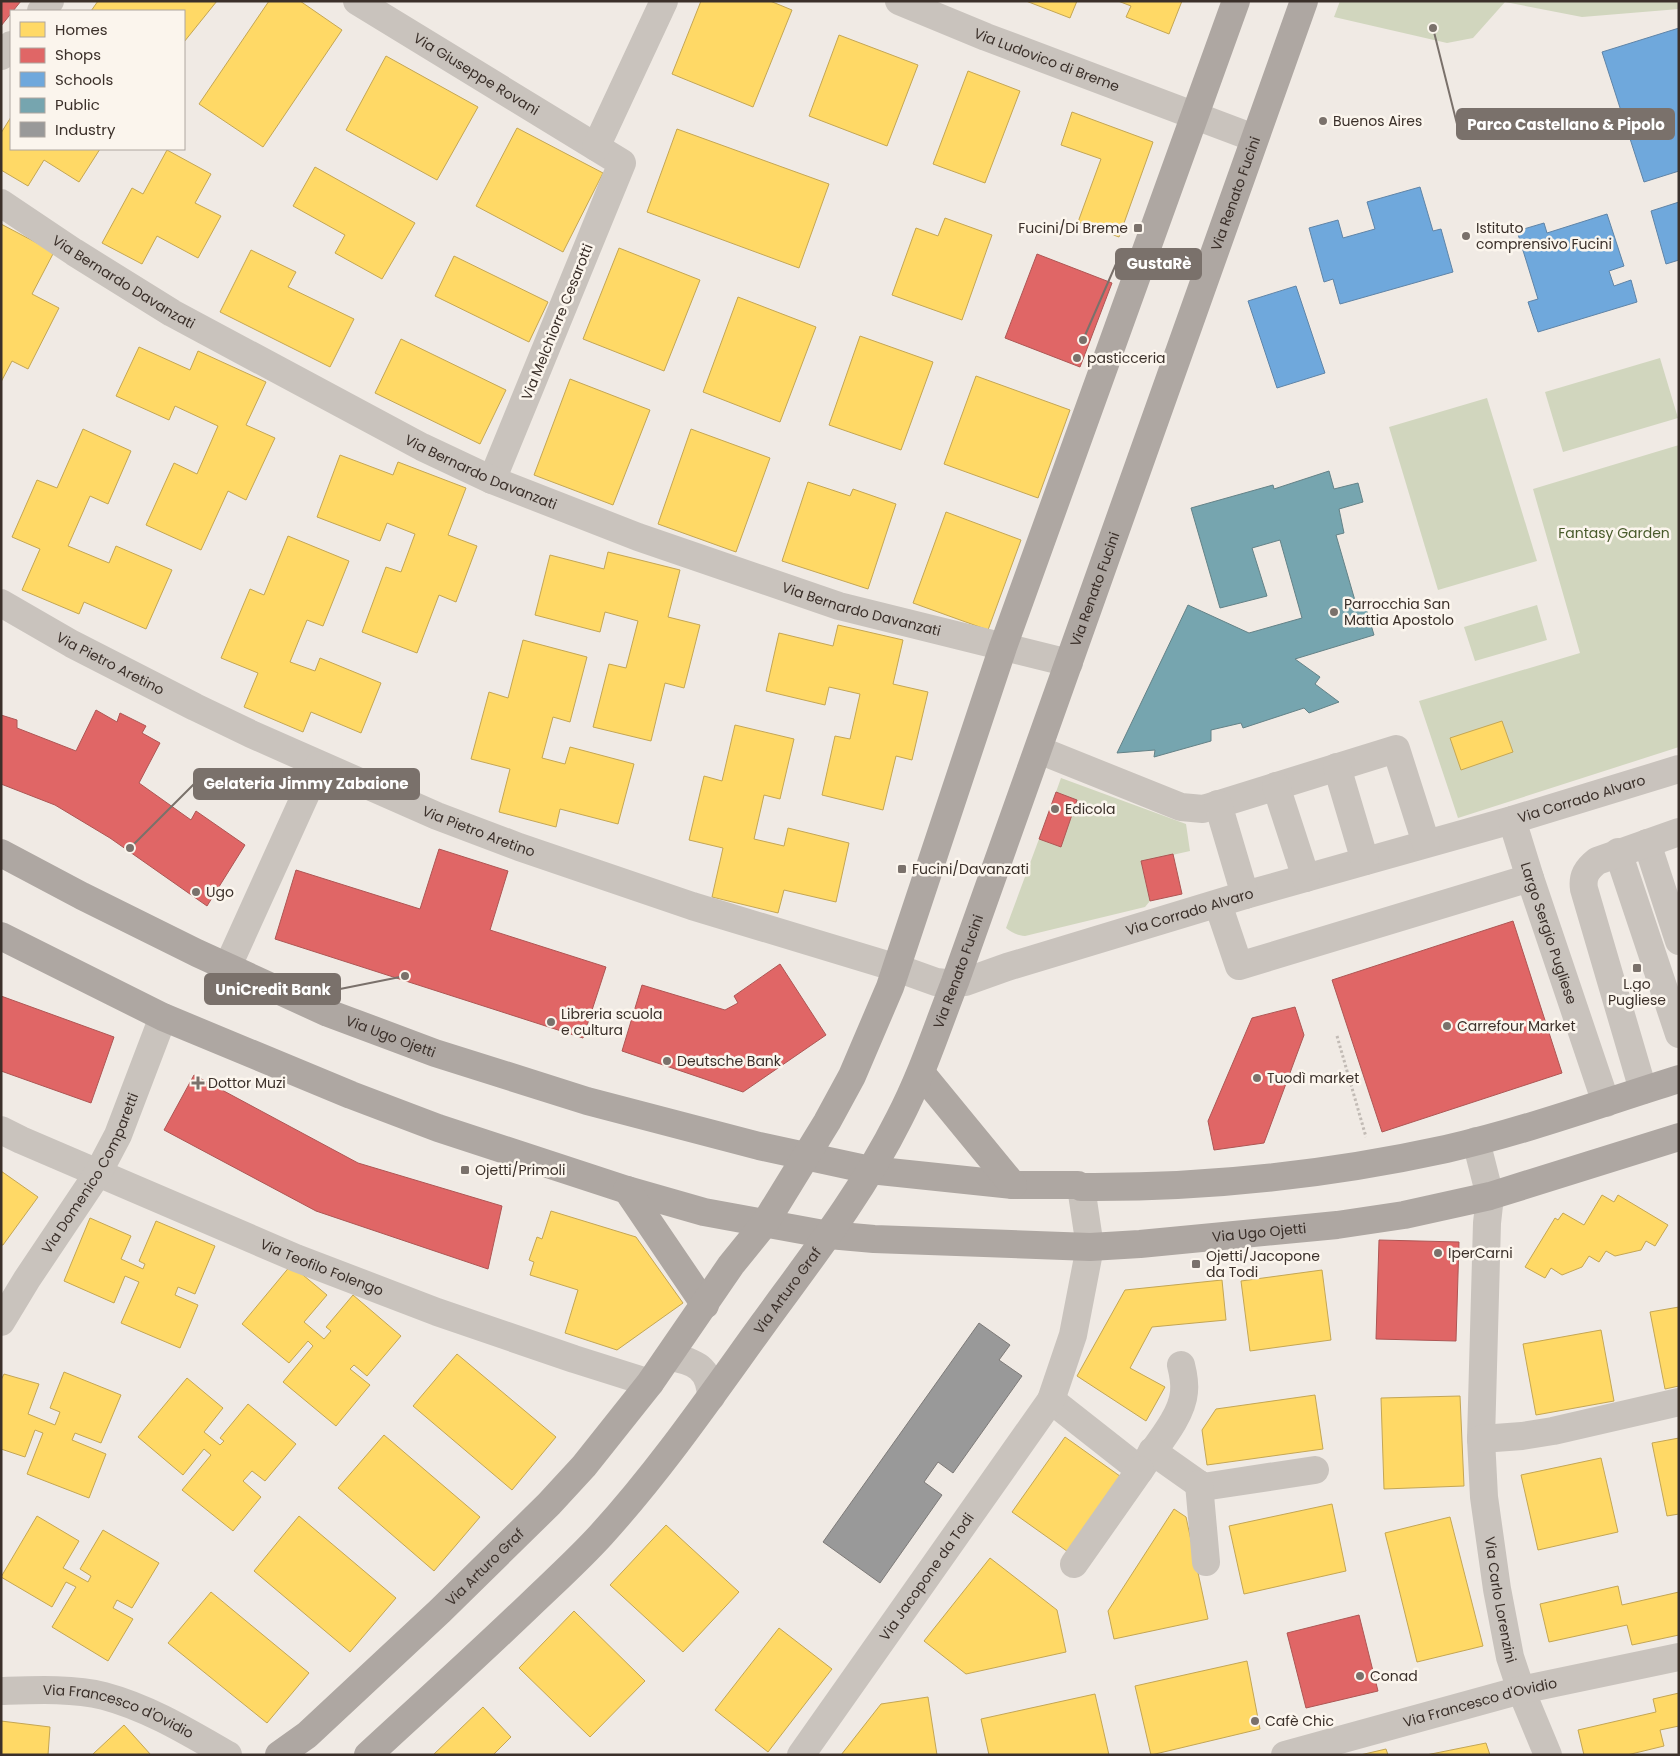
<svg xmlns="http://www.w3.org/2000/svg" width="1680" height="1756" font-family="Poppins,sans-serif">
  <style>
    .green { fill: #d1d6be }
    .homes { fill: #ffd966; stroke: #c4a654 }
    .shops { fill: #e06666; stroke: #ae5654 }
    .schools { fill: #6fa8dc; stroke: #5f84a7 }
    .public { fill: #76a5af; stroke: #648287 }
    .industry { fill: #999; stroke: #7d7a78 }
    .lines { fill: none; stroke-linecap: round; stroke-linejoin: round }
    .path { stroke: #c2bbb5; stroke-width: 3; stroke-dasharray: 2.5 2.5; stroke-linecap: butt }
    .minor { stroke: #c9c3bd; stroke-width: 28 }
    .major { stroke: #aea7a2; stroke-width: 28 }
    .poi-dot { fill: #7a716b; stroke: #fbf5ed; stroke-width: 2 }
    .labels { text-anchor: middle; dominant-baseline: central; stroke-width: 5; stroke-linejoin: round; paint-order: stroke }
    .street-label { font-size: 14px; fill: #3b302a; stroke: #fbf5ed }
    .poi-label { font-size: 14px; fill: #3b302a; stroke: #fbf5ed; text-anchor: start }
    .park-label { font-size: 14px; fill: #495b2c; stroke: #fbf5ed }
    .leader { fill: none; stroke: #7a716b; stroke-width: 2 }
    .callout-dot { fill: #7a716b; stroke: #fbf5ed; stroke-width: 2 }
    .callout { fill: #7a716b; stroke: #7a716b; stroke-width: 2 }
    .callout-label { font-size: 15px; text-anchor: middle; font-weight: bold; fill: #fff }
  </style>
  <rect width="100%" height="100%" fill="#f0eae4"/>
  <g class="green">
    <path d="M1340,1H1679V9L1582,17L1505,2L1473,38L1447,43L1334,17Z"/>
    <path d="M1660,358L1678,418L1563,452L1545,392Z"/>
    <path d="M1487,398L1537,561L1438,590L1389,427Z"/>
    <path d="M1679,445V747L1458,818L1419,701L1580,653L1533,489Z"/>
    <path d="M1537,605L1547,640L1475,661L1464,627Z"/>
    <path d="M1061,778L1186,824L1190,851L1141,862L1150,901L1145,907L1025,936C1017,935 1012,933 1006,928L1039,839L1061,847L1077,800L1056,792Z"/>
  </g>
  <g class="homes">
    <path d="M98,1H217L184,42V11H91Z"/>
    <path d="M269,1H300L342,30L263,147L199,104Z"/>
    <path d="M701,1H770L792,10L753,107L672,74Z"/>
    <path d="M1026,1H1077L1070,18Z"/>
    <path d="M1118,1H1182L1169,34L1126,17L1131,6Z"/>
    <path d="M839,35L918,65L887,146L809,116Z"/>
    <path d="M386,56L478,107L437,180L346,130Z"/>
    <path d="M968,71L1020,91L985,183L933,164Z"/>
    <path d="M1072,112L1153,142L1119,237L1078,222L1101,159L1061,145Z"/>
    <path d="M11,117V149H100L79,182L44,160L28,186L1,170V133Z"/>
    <path d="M517,128L603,173L563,252L476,206Z"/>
    <path d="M677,129L829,184L799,268L647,212Z"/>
    <path d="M167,150L211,174L195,203L221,216L198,258L157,236L142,264L102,243L132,188L143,194Z"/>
    <path d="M315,167L415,223L382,279L335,253L345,235L293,206Z"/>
    <path d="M945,218L992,235L962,320L892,295L916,228L938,236Z"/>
    <path d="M1,224L54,252L32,294L59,308L28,369L12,361L1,382Z"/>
    <path d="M619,248L700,280L664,371L583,339Z"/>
    <path d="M251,250L296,272L288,287L354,319L330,367L220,312Z"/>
    <path d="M454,256L548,302L529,342L435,296Z"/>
    <path d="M738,297L816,327L780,422L703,392Z"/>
    <path d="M860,336L933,362L901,450L829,425Z"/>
    <path d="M401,339L506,390L480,444L375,393Z"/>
    <path d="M139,347L190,370L198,351L266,382L246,425L275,438L246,500L228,491L201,550L146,525L174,463L197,474L218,426L175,406L169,420L116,396Z"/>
    <path d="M976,376L1070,410L1038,498L944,464Z"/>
    <path d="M570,379L650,410L613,505L534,475Z"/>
    <path d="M83,429L131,451L108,504L90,496L68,546L109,563L116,546L172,570L146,629L84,602L79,614L22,590L40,549L12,537L37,480L57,488Z"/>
    <path d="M691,429L770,458L736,552L658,524Z"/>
    <path d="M340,455L393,475L398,462L466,488L448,535L477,546L456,602L439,595L417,653L362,632L386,567L401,572L415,534L387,523L380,541L317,517Z"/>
    <path d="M808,482L850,496L853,489L896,504L868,589L782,561Z"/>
    <path d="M946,512L1021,540L988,630L913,603Z"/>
    <path d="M288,536L349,561L323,626L307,620L290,662L315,671L320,658L381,683L361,733L311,712L303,732L244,707L258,673L221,658L250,589L264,595Z"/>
    <path d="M608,552L680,570L668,617L700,625L684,688L665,683L651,741L593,727L609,664L626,668L638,621L605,612L600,632L535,615L550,555L604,569Z"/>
    <path d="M838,625L903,640L893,684L928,692L912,760L896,756L883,810L822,795L835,736L850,739L860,694L829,687L825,705L766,691L779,633L833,646Z"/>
    <path d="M523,640L587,657L570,722L553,717L542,758L565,764L570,747L634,764L618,824L560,809L556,827L499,812L510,769L471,759L489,692L508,698Z"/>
    <path d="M1502,721L1513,752L1461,770L1450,738Z"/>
    <path d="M735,725L794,739L780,799L764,795L754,839L784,846L788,828L849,843L836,902L784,890L778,913L712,897L723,848L689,840L704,776L722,781Z"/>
    <path d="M1,1171L38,1197L3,1245H1Z"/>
    <path d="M1602,1195L1614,1202L1618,1195L1668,1225L1655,1246L1646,1241L1641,1250L1615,1256L1606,1251L1599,1262L1589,1256L1582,1267L1562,1275L1551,1268L1545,1278L1525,1267L1555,1218L1558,1220L1563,1213L1584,1225Z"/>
    <path d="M551,1211L636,1237L683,1303L617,1350L565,1333L578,1290L530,1275L534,1262L529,1260L537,1237L542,1239Z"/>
    <path d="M90,1218L131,1236L121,1259L143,1269L145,1264L139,1261L156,1221L215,1246L195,1294L178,1287L175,1295L198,1305L180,1348L121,1323L139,1282L125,1276L114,1303L64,1281Z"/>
    <path d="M291,1265L327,1295L304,1322L324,1339L331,1331L326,1327L353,1295L401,1336L367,1376L354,1365L350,1369L370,1385L336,1426L283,1382L313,1346L308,1341L289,1363L242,1324Z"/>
    <path d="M1322,1270L1331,1340L1250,1351L1241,1281Z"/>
    <path d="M1222,1280L1226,1320L1152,1327L1130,1368L1165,1387L1146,1421L1077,1376L1125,1290Z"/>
    <path d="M1679,1307V1386L1665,1389L1650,1312Z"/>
    <path d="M1601,1330L1614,1401L1536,1415L1523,1344Z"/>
    <path d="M457,1354L556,1437L512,1490L413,1406Z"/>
    <path d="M64,1372L121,1395L101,1443L75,1433L72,1440L106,1454L89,1498L27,1474L43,1433L35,1430L25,1457L1,1449V1380L4,1374L39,1384L28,1414L55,1425L60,1412L50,1408Z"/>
    <path d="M187,1378L223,1408L204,1432L220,1445L224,1441L220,1438L248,1404L296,1444L265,1481L252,1471L243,1481L261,1497L233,1531L182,1490L211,1455L204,1449L183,1475L138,1437Z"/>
    <path d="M1315,1395L1323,1449L1207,1465L1202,1430L1216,1409Z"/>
    <path d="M1460,1396L1464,1486L1384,1489L1381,1398Z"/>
    <path d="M384,1435L480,1517L434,1571L338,1488Z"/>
    <path d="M1065,1437L1124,1479L1071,1554L1012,1512Z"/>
    <path d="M1679,1438V1514L1667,1516L1652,1443Z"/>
    <path d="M1601,1458L1618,1532L1538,1550L1521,1475Z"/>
    <path d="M1332,1504L1346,1571L1244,1594L1229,1526Z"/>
    <path d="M1174,1509L1186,1517L1208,1619L1114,1639L1108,1611Z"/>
    <path d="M37,1516L79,1541L63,1568L88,1582L91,1576L80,1569L103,1530L159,1563L132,1608L117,1600L113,1608L133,1619L108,1661L52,1627L76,1587L66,1582L52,1607L1,1577Z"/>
    <path d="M299,1516L396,1598L350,1652L254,1571Z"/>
    <path d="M1450,1517L1483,1646L1417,1662L1385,1533Z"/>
    <path d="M666,1525L739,1592L683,1652L610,1585Z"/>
    <path d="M990,1558L1057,1610L1066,1652L966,1674L924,1641Z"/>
    <path d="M1618,1586L1622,1605L1679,1592V1635L1632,1645L1627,1625L1549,1642L1540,1604Z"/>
    <path d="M211,1592L309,1673L267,1723L168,1643Z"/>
    <path d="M574,1611L645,1681L590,1737L519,1668Z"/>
    <path d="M779,1628L832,1669L768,1752L715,1710Z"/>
    <path d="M1247,1661L1260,1729L1151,1755L1135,1686Z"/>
    <path d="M1679,1693V1726L1660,1730L1664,1746L1627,1755H1584L1578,1730L1656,1712L1653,1699Z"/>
    <path d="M1095,1694L1109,1755H989L981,1719Z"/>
    <path d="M928,1697L937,1755H841L881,1704Z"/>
    <path d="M483,1707L511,1737L493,1755H433Z"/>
    <path d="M1,1721L50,1727L48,1755H1Z"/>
    <path d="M124,1725L151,1755H94L93,1754Z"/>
    <path d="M1486,1743L1490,1755H1426Z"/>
    <path d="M1386,1749L1388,1755H1360Z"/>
  </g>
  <g class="shops">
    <path d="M1,1H21L1,26Z"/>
    <path d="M1037,254L1112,283L1080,367L1005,338Z"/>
    <path d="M96,710L117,722L120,713L146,726L142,733L160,743L139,783L191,820L196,811L245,845L207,906L110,838L55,805L1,784V715L17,720V728L76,751Z"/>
    <path d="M1056,792L1077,800L1061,847L1039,839Z"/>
    <path d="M439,849L508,871L490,930L606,967L583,1038L275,939L296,870L420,909Z"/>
    <path d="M1173,854L1182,894L1150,901L1141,861Z"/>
    <path d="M1513,921L1562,1073L1382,1132L1332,980Z"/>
    <path d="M780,964L826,1035L743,1092L622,1051L642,985L725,1010L738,1003L734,996Z"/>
    <path d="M1,996L114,1037L91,1103L1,1071Z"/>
    <path d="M1295,1007L1304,1035L1264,1143L1214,1150L1208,1121L1252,1018Z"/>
    <path d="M194,1075L358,1163L502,1206L488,1269L316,1211L164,1130Z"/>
    <path d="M1379,1240L1459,1242L1456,1341L1376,1339Z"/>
    <path d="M1359,1615L1378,1691L1306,1708L1287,1633Z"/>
  </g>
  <g class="schools">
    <path d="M1679,28V171L1644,182L1602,52Z"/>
    <path d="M1420,187L1433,231L1441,229L1453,272L1340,304L1333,279L1324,282L1309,228L1338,220L1343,238L1375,229L1367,202Z"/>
    <path d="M1679,202V260L1666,264L1651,211Z"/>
    <path d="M1607,214L1624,266L1609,271L1614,286L1631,280L1637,302L1538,332L1528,302L1538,299L1517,231L1544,223L1547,233Z"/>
    <path d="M1296,286L1325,373L1277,388L1248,301Z"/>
  </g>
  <path class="public" d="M1329,471L1334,489L1358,483L1363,502L1339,509L1344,533L1336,535L1356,604L1364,601L1374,635L1295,659L1320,677L1315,684L1339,702L1309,713L1304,708L1243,728L1241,723L1211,730V741L1154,757L1155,750L1117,753L1188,605L1249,633L1302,618L1280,540L1252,548L1267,596L1220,608L1191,508L1273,485L1274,489Z"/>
  <path class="industry" d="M979,1323L1010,1345L999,1360L1022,1376L953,1473L938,1462L924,1482L942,1495L880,1583L823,1542Z"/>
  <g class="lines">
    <path class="path" d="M1337,1036L1366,1137"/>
    <g class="minor">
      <path id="s1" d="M357,1L622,163L492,480"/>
      <path id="s2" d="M899,1L986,37L1254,138"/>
      <path d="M41,11L50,1"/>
      <path d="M1,56L11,45"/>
      <path d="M596,147L664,1"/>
      <path id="s3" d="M1,203L74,252L172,313L422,447L492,480L638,537L839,606L1069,663"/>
      <path id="s4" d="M1,603L72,644L195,707L251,734L437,816L519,847L692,906L897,968L936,982L946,983L965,982L1007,967L1245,895L1512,820L1679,769"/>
      <path d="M1039,750L1181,807L1203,809L1396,749L1426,843"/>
      <path d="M1337,767L1365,861"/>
      <path d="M1276,786L1306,878"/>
      <path d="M1218,804L1245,895"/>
      <path id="s5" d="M1512,820L1530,878L1606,1103"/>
      <path d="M1647,843L1679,941"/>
      <path d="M1618,852L1679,1034"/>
      <path d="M1218,904L1239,966L1530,878"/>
      <path d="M227,968L319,765"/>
      <path d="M1643,1090L1584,889C1582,876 1587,869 1597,861L1679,832"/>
      <path id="s6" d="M1,1130L21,1140L296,1258L437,1312L574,1359L650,1383"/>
      <path id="s7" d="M1476,1141L1490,1196L1487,1223L1481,1439L1484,1497L1497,1589L1510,1657L1521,1690L1548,1755"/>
      <path id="s8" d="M1,1322L27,1279L98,1173L118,1135L163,1017"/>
      <path d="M669,1357C695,1361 710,1368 711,1397"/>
      <path d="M1051,1400L1140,1470C1154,1448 1182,1418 1184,1392C1185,1383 1183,1373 1181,1365"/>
      <path d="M1481,1439L1522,1436L1553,1431L1679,1402"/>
      <path d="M1152,1451L1203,1487L1315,1470"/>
      <path d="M1199,1484L1206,1562"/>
      <path d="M1074,1564L1140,1470"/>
      <path id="s9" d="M1,1691C33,1690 73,1688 104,1696C149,1708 188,1732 228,1755"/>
      <path id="s10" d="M801,1755L1051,1400L1073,1335L1090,1247L1081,1187"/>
      <path id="s11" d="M1285,1755L1521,1690L1679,1657"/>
    </g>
    <g class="major">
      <path id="s12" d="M1,853L82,896L197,953L328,1013L435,1053L587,1101L759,1146L870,1170L1013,1185H1078L1081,1187C1203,1188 1327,1175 1446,1149C1525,1131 1602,1103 1679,1079"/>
      <path id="s13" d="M1,936L163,1017L351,1095L438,1128L627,1190L704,1212L829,1235L874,1239L1090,1247L1140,1244L1337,1225L1404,1215L1490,1196L1679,1137"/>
      <path d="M921,1073L1013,1185"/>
      <path d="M627,1190L705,1305"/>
      <path id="s14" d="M279,1755L307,1735L440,1611L549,1504L584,1466L650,1383L731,1265L765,1223L827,1122L852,1076L890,987L1003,647L1236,1"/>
      <path id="s15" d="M368,1755C424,1704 480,1653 534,1601C557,1579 580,1558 601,1535C661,1469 711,1396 763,1324C811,1258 862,1193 899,1119C922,1075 937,1028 955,982L1304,1"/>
    </g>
  </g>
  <g class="poi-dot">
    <circle cx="1323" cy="121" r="5"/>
    <rect x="1133" y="223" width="10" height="10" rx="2.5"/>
    <circle cx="1466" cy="236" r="5"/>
    <circle cx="1077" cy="358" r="5"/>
    <circle cx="1334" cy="612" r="5"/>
    <circle cx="1055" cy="809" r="5"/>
    <rect x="897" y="864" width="10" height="10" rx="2.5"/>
    <circle cx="196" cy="892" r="5"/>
    <rect x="1632" y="963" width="10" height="10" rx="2.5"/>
    <circle cx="551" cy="1022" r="5"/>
    <circle cx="1447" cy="1026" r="5"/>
    <circle cx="667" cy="1061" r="5"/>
    <circle cx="1257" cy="1078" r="5"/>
    <path d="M195.5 1075.5h5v5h5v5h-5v5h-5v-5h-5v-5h5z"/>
    <rect x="460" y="1165" width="10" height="10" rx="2.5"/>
    <circle cx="1438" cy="1253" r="5"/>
    <rect x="1191" y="1259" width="10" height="10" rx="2.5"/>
    <circle cx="1360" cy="1676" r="5"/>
    <circle cx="1255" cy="1721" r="5"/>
  </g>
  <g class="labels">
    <g class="street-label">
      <text stroke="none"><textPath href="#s2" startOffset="159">Via Ludovico di Breme</textPath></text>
      <text stroke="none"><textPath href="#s1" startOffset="140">Via Giuseppe Rovani</textPath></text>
      <text stroke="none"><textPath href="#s15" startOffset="1818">Via Renato Fucini</textPath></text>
      <text stroke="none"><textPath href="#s3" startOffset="146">Via Bernardo Davanzati</textPath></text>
      <text transform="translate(557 322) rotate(-68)">Via Melchiorre Cesarotti</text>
      <text stroke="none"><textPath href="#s3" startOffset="551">Via Bernardo Davanzati</textPath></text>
      <text stroke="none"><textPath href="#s15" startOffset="1398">Via Renato Fucini</textPath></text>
      <text stroke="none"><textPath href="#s3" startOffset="956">Via Bernardo Davanzati</textPath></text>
      <text stroke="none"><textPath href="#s4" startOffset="125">Via Pietro Aretino</textPath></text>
      <text stroke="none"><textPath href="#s4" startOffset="1684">Via Corrado Alvaro</textPath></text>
      <text stroke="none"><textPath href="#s4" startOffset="530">Via Pietro Aretino</textPath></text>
      <text stroke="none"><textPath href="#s4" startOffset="1276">Via Corrado Alvaro</textPath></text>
      <text stroke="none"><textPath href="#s5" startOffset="119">Largo Sergio Pugliese</textPath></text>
      <text stroke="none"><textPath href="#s15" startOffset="992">Via Renato Fucini</textPath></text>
      <text stroke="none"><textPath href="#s12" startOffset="431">Via Ugo Ojetti</textPath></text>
      <text stroke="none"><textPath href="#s8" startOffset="174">Via Domenico Comparetti</textPath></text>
      <text stroke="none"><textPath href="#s13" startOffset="1315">Via Ugo Ojetti</textPath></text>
      <text stroke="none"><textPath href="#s6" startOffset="349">Via Teofilo Folengo</textPath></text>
      <text stroke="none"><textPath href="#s15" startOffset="628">Via Arturo Graf</textPath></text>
      <text stroke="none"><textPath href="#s14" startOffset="279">Via Arturo Graf</textPath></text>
      <text stroke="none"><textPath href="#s10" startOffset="218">Via Jacopone da Todi</textPath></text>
      <text stroke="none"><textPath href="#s7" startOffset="462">Via Carlo Lorenzini</textPath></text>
      <text stroke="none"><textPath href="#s11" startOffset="202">Via Francesco d'Ovidio</textPath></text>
      <text stroke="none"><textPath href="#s9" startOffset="121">Via Francesco d'Ovidio</textPath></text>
    </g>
    <g class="poi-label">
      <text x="1333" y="121">Buenos Aires</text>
      <text x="1128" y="228" text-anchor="end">Fucini/Di Breme</text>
      <text x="1476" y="228">Istituto<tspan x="1476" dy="16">comprensivo Fucini</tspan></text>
      <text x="1087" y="358">pasticceria</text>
      <text x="1344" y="604">Parrocchia San<tspan x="1344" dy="16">Mattia Apostolo</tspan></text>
      <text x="1065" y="809">Edicola</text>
      <text x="912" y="869">Fucini/Davanzati</text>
      <text x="206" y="892">Ugo</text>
      <text x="1637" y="984" text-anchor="middle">L.go<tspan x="1637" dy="16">Pugliese</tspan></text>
      <text x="561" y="1014">Libreria scuola<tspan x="561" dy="16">e cultura</tspan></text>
      <text x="1457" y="1026">Carrefour Market</text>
      <text x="677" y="1061">Deutsche Bank</text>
      <text x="1267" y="1078">Tuodì market</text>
      <text x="208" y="1083">Dottor Muzi</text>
      <text x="475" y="1170">Ojetti/Primoli</text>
      <text x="1448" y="1253">IperCarni</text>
      <text x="1206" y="1256">Ojetti/Jacopone<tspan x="1206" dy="16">da Todi</tspan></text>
      <text x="1370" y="1676">Conad</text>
      <text x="1265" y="1721">Cafè Chic</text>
    </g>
    <g class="park-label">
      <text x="1614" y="533">Fantasy Garden</text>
    </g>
  </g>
  <path class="leader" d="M1433 28L1457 124M1083 340L1116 264M130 848L194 784M405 976L340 989"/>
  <g class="callout-dot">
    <circle cx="1433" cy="28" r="5"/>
    <circle cx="1083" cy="340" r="5"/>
    <circle cx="130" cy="848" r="5"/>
    <circle cx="405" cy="976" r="5"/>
  </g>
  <g class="callout">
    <rect x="1457" y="109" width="217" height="30" rx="5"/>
    <rect x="1116" y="249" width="85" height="30" rx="5"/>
    <rect x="194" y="769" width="225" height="30" rx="5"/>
    <rect x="205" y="974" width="135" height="30" rx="5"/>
  </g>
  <g class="callout-label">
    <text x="1566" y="130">Parco Castellano &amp; Pipolo</text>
    <text x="1159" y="269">GustaRè</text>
    <text x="306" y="789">Gelateria Jimmy Zabaione</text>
    <text x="273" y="995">UniCredit Bank</text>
  </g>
  <rect width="1680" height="1756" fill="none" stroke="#3b302a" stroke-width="5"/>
  <rect x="10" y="10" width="175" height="140" fill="#fbf5ed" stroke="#aea69f"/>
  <rect x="20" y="22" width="25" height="15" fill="#ffd966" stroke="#aea69f"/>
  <text x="55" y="35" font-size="15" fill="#3b302a">Homes</text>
  <rect x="20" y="48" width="25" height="15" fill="#e06666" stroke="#aea69f"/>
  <text x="55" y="60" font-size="15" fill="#3b302a">Shops</text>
  <rect x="20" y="72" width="25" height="15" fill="#6fa8dc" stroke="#aea69f"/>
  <text x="55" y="85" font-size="15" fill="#3b302a">Schools</text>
  <rect x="20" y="98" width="25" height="15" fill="#76a5af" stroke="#aea69f"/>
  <text x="55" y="110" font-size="15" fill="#3b302a">Public</text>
  <rect x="20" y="122" width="25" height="15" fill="#999999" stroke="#aea69f"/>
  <text x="55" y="135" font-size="15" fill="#3b302a">Industry</text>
</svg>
